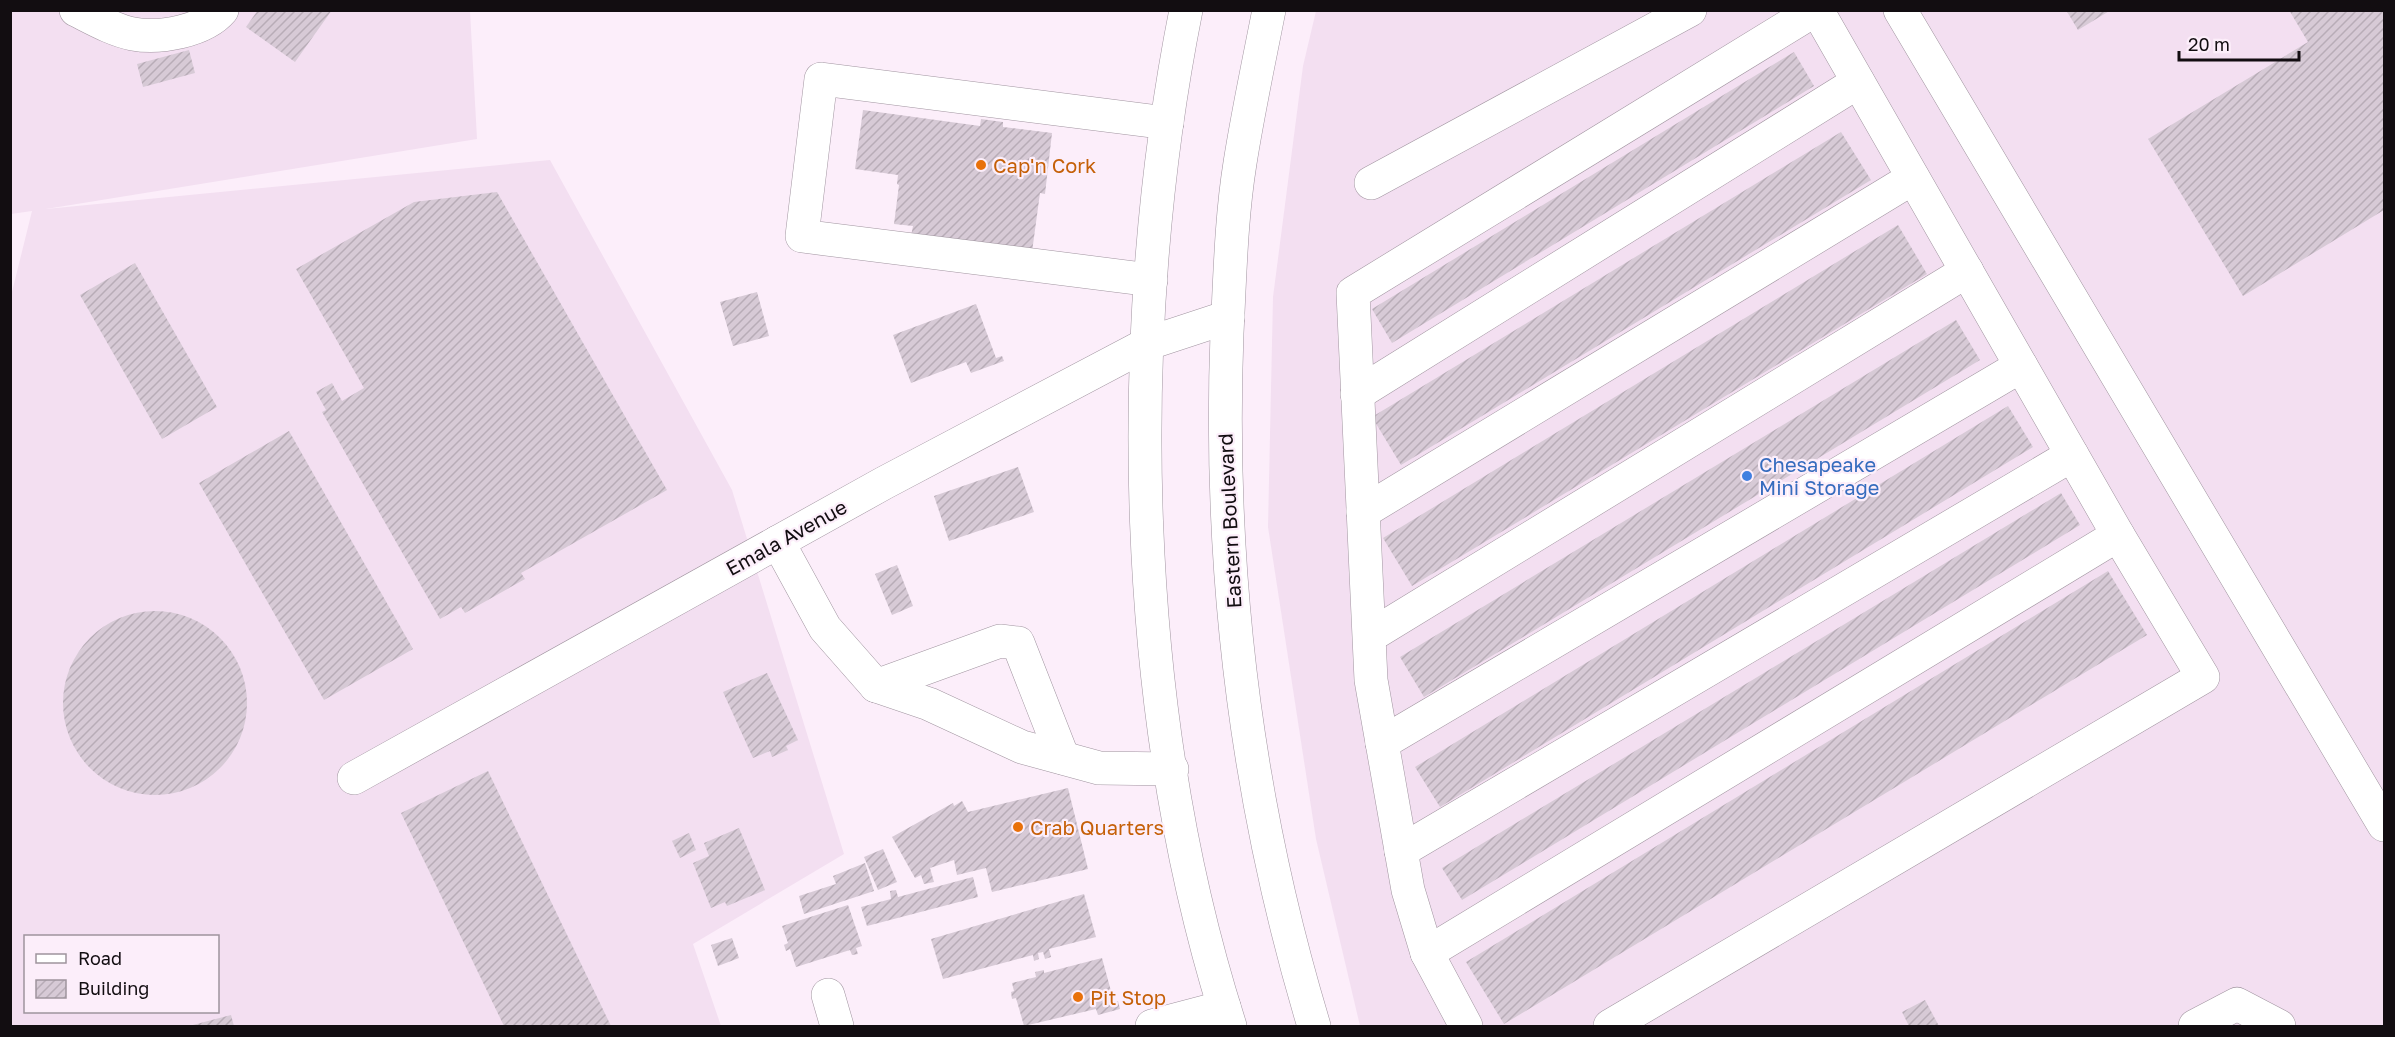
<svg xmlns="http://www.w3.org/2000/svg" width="2395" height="1037" font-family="'Golos Text',sans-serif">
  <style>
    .built { fill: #f3dff1; fill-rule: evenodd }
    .building { fill: url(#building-hatch) }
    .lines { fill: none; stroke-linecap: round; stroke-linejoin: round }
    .minor-casing { stroke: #a195a0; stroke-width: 34 }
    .major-casing { stroke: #a195a0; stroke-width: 34 }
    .minor { stroke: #fff; stroke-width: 33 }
    .major { stroke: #fff; stroke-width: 33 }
    .food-dot { fill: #e8710a; stroke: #fceefa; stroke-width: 2 }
    .shop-dot { fill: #3f7fe0; stroke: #fceefa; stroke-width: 2 }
    .labels { text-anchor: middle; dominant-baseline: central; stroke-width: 4.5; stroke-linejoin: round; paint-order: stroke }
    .food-label { font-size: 20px; fill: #c56008; stroke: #fceefa; text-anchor: start }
    .shop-label { font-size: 20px; fill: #366cbe; stroke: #fceefa; text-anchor: start }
    .street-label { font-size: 20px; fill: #120d11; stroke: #fceefa }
  </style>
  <defs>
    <pattern id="building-hatch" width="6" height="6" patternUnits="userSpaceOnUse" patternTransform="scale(1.5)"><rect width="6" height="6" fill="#d7cad6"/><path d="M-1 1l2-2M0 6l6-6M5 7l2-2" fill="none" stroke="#b8acb7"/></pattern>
  </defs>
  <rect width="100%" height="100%" fill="#fceefa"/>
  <g class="built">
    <path d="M11,11H470L477,139L46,209L550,160L732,490L844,854L693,944L721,1026H11L10,300L32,211L11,214ZM26,936H218V1012H26Z"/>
    <path d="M1316,11H2384V1026H1360L1316,839L1268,527L1273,297L1303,66Z"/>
  </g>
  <g class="building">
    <path d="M258,10H332L295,62L246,27Z"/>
    <path d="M2066,10H2111L2078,30Z"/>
    <path d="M2289,10H2384V210L2243,296L2148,139L2308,42Z"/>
    <path d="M189,50L195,73L143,87L137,64Z"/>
    <path d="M1794,52L1814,86L1392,343L1372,309Z"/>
    <path d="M863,110L980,126L981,119L1003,122V127L1052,133L1045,194L1040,193L1032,252L911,236L913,226L894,224L899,185L897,184L898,175L855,169Z"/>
    <path d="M1841,132L1871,180L1401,465L1372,417Z"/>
    <path d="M497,192L667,490L521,573L525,579L479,605L465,613L461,607L440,619L322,412L326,410L316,392L332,383L342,401L364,388L296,269L414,202Z"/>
    <path d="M1898,225L1927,274L1412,586L1383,538Z"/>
    <path d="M135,263L217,407L162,439L80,295Z"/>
    <path d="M757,292L769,336L733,346L720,302Z"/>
    <path d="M976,304L996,358L1002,356L1004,361L971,373L966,362L911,383L893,335Z"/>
    <path d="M1956,320L1980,360L1424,697L1400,657Z"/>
    <path d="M2008,406L2033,447L1440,807L1415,767Z"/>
    <path d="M289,431L413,649L324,700L199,483Z"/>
    <path d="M1018,467L1034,512L949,541L934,496Z"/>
    <path d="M2061,493L2080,525L1462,900L1442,868Z"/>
    <path d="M897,565L913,606L892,615L875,574Z"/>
    <path d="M2108,571L2147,635L1504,1024L1466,962Z"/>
    <circle cx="155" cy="703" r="92"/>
    <path d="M767,673L798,740L786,746L788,750L772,757L770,751L753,758L723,692Z"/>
    <path d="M488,771L611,1026H504L401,813Z"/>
    <path d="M1068,788L1088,869L992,892L986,868L957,875L954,860L930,868L934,882L924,884L921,875L915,878L892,837L953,803L954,806L962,801L968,812Z"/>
    <path d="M739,828L765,890L727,906L725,902L711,908L693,863L709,856L704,843Z"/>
    <path d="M689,833L696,850L680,858L672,841Z"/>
    <path d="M883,849L897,882L878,890L864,857Z"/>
    <path d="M865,863L874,891L804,914L799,896L836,884L833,876Z"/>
    <path d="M973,877L978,897L867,926L861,907L891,899L890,891L896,890L898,897Z"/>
    <path d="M1084,894L1096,937L1049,949L1051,957L1045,959L1043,952L1038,953L1039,959L1034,961L1033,955L943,979L931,939Z"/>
    <path d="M848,905L862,946L856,948L858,954L852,955L850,950L796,967L790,949L786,951L784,945L788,943L782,926Z"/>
    <path d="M732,938L739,958L718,966L711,945Z"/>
    <path d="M1102,958L1114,1002L1118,1001L1120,1009L1098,1015L1096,1009L1024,1026L1016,998L1012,999L1011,992L1014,991L1012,983L1036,977L1035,972L1044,970V973Z"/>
    <path d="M1925,1000L1939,1026H1909L1902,1012Z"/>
    <path d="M231,1015L234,1026H189Z"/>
  </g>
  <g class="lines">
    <g class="minor-casing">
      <g id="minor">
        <path d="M76,10C94,19 113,30 133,34C160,39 204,31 222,10"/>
        <path d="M1900,10L2384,825"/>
        <path d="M1371,183L1690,10"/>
        <path d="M1151,280L802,236L821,79L1167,123"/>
        <path d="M1357,394L1858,82"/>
        <path d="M1363,512L1913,178"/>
        <path d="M778,542L825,628L876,686L929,704L1022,747L1099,768L1172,769"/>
        <path d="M1370,636L1967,271"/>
        <path d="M876,686L1000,641L1018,643L1063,758"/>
        <path d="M1382,743L2021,366"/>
        <path d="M354,778L884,483L1149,343L1228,317"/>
        <path d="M1401,851L2072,455"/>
        <path d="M1427,953L2118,535"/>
        <path d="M828,995L837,1026"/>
        <path d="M1152,1026L1224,1007"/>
        <path d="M1466,1026L1427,953L1408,890L1371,680L1353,293L1815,10"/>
        <path d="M1610,1026L2203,677L2118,535L1817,10"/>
        <path d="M2195,1026L2237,1004L2279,1026"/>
      </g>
    </g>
    <g class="major-casing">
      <g id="major">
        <path d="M1186,10C1122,331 1130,714 1230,1026"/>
        <path d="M1269,10C1259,61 1248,112 1240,163C1231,219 1230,276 1227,333C1218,568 1246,801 1314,1026"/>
      </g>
    </g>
    <use href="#minor" class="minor"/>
    <use href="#major" class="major"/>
  </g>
  <g class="food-dot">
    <circle cx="981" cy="165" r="6"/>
    <circle cx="1018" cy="827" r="6"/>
    <circle cx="1078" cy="997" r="6"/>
  </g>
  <circle class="shop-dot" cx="1747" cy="476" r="6"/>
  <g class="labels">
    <g class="food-label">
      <text x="993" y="165">Cap'n Cork</text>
      <text x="1030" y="827">Crab Quarters</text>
      <text x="1090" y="997">Pit Stop</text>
    </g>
    <g class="shop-label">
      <text x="1759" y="464">Chesapeake<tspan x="1759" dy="23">Mini Storage</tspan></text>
    </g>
    <g class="street-label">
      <text transform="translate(1229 521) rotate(-93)">Eastern Boulevard</text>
      <text transform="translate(786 537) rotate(-29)">Emala Avenue</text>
    </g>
  </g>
  <rect width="2395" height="1037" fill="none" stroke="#120d11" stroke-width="24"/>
  <rect x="24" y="935" width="195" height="78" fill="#fceefa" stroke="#9e949d" stroke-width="1.5"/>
  <rect x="36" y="954" width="30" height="9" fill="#ffffff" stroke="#9e949d" stroke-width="1.5"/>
  <text x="78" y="965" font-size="18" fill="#120d11">Road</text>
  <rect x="36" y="980" width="30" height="18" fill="url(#building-hatch)" stroke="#9e949d" stroke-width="1.5"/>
  <text x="78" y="995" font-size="18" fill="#120d11">Building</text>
  <path d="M2179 51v9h120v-9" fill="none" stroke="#120d11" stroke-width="3"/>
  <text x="2188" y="51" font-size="18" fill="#120d11" stroke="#fceefa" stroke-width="4.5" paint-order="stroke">20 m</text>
</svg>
